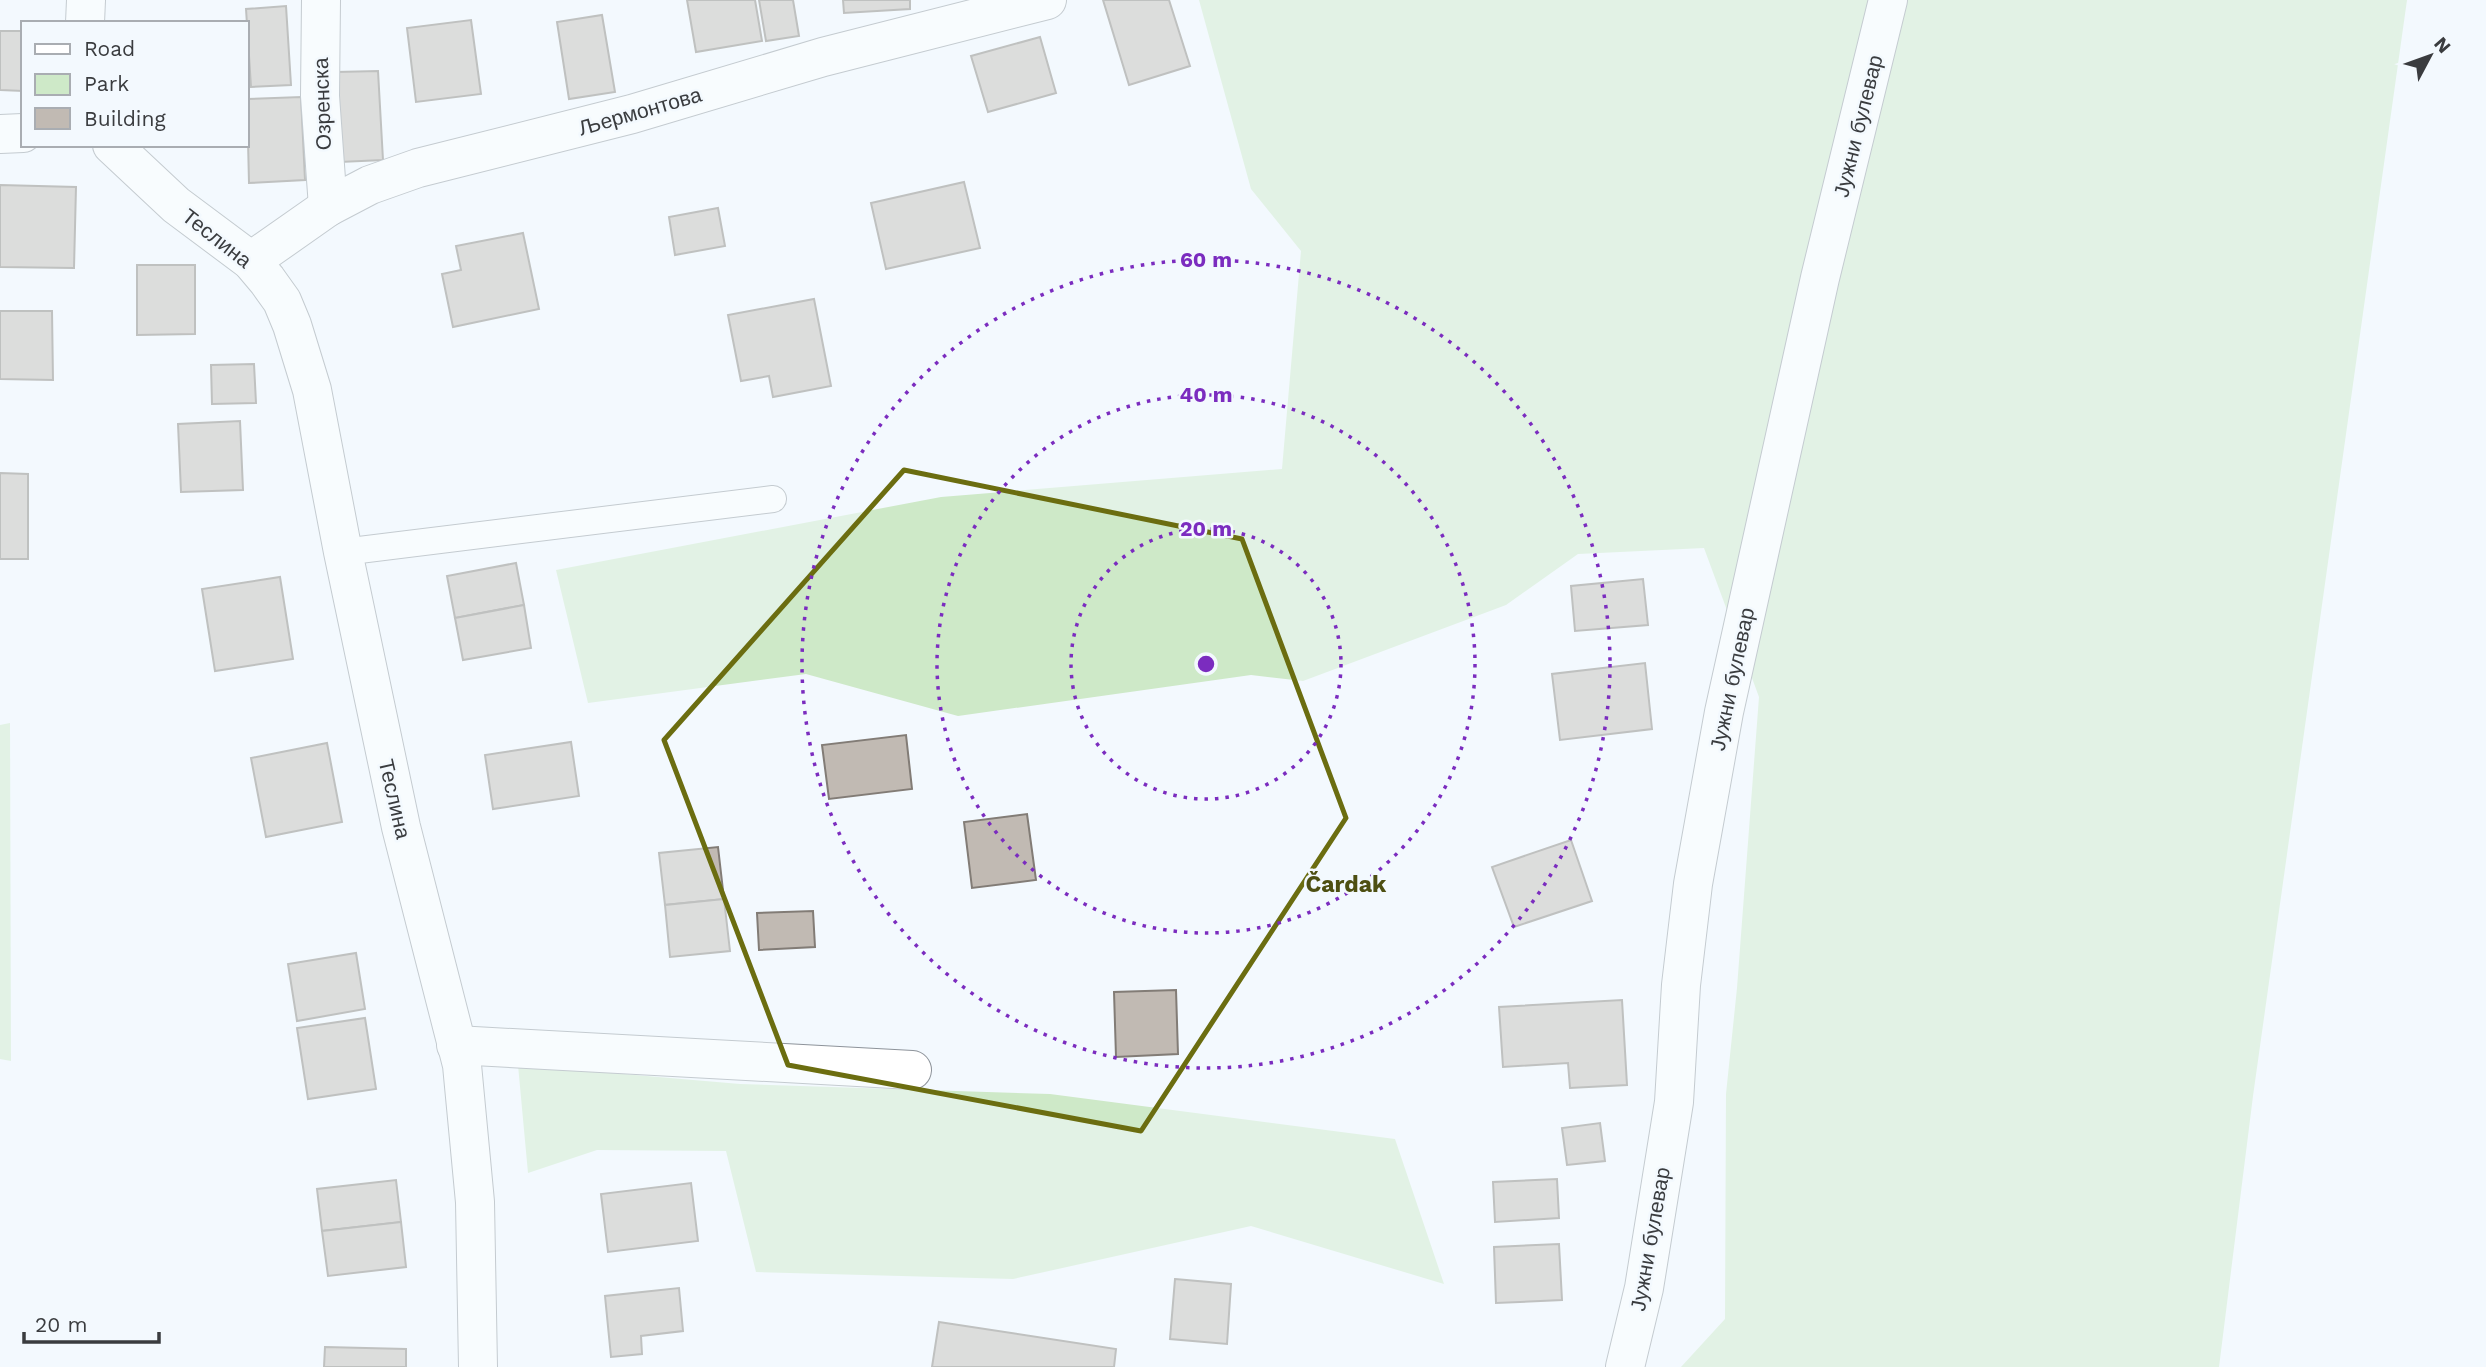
<svg xmlns="http://www.w3.org/2000/svg" width="2486" height="1367" font-family="'Work Sans',sans-serif">
  <style>
    .green { fill: #cee9c8 }
    .building { fill: #c1bab3; stroke: #827c76; stroke-width: 2 }
    .lines { fill: none; stroke-linecap: round; stroke-linejoin: round }
    .lane-casing { stroke: #8d939a; stroke-width: 28 }
    .street-casing { stroke: #8d939a; stroke-width: 40 }
    .lane { stroke: #fff; stroke-width: 26 }
    .street { stroke: #fff; stroke-width: 38 }
    .marked { fill: none; stroke: #6b6d10; stroke-width: 5; stroke-linejoin: round }
    .ring { fill: none; stroke: #7b2cbf; stroke-width: 3.5; stroke-dasharray: 3.5 7 }
    .labels { text-anchor: middle; dominant-baseline: central; stroke-width: 5; stroke-linejoin: round; paint-order: stroke }
    .street-label { font-size: 21px; fill: #3a3c3f; stroke: #f3f9fe }
    .neighbourhood-label { font-size: 23px; font-weight: bold; fill: #4d4f12; stroke: #f3f9fe }
    .centre { fill: #7b2cbf; stroke: #f3f9fe; stroke-width: 3.5 }
    .ring-label { font-size: 21px; text-anchor: middle; font-weight: bold; fill: #7b2cbf; stroke: #f3f9fe; stroke-width: 5; stroke-linejoin: round; paint-order: stroke }
  </style>
  <rect width="100%" height="100%" fill="#f3f9fe"/>
  <g class="green">
    <path d="M1199,0H2407L2253,1096L2219,1367H1681L1725,1319L1726,1094L1737,988L1759,697L1704,548L1578,554L1506,605L1303,681L1251,675L958,716L806,674L588,703L556,570L941,497L1282,469L1301,251L1251,189Z"/>
    <path d="M10,723L11,1061L0,1059V725Z"/>
    <path d="M518,1065L740,1084L1050,1094L1395,1139L1444,1284L1251,1226L1013,1279L756,1272L726,1151L597,1150L528,1173Z"/>
  </g>
  <g class="building">
    <path d="M687,0H755L762,41L696,52Z"/>
    <path d="M759,0H793L799,36L766,41Z"/>
    <path d="M843,0H910V9L844,13Z"/>
    <path d="M1103,0H1169L1190,66L1129,85Z"/>
    <path d="M286,6L291,85L251,87L246,9Z"/>
    <path d="M602,15L615,92L569,99L557,22Z"/>
    <path d="M471,20L481,94L416,102L407,28Z"/>
    <path d="M0,31H23V91L0,90Z"/>
    <path d="M1040,37L1056,93L988,112L971,56Z"/>
    <path d="M378,71L383,160L340,162L336,72Z"/>
    <path d="M301,97L305,180L249,183L247,99Z"/>
    <path d="M964,182L980,248L886,269L871,203Z"/>
    <path d="M0,185L76,187L74,268L0,267Z"/>
    <path d="M718,208L725,246L675,255L669,217Z"/>
    <path d="M523,233L539,309L453,327L442,274L461,270L456,246Z"/>
    <path d="M137,265H195V334L137,335Z"/>
    <path d="M814,299L831,386L773,397L769,376L741,381L728,315Z"/>
    <path d="M0,311H52L53,380L0,379Z"/>
    <path d="M254,364L256,403L212,404L211,365Z"/>
    <path d="M240,421L243,490L181,492L178,424Z"/>
    <path d="M0,473L28,474V559H0Z"/>
    <path d="M516,563L524,605L455,618L447,576Z"/>
    <path d="M280,577L293,659L215,671L202,589Z"/>
    <path d="M1643,579L1648,625L1575,631L1571,586Z"/>
    <path d="M524,605L531,648L463,660L455,618Z"/>
    <path d="M1645,663L1652,729L1560,740L1552,674Z"/>
    <path d="M906,735L912,789L829,799L822,745Z"/>
    <path d="M571,742L579,796L493,809L485,755Z"/>
    <path d="M327,743L342,822L266,837L251,758Z"/>
    <path d="M1027,814L1036,880L972,888L964,822Z"/>
    <path d="M1571,840L1592,901L1514,927L1492,867Z"/>
    <path d="M718,847L724,899L665,905L659,853Z"/>
    <path d="M724,899L730,951L670,957L665,905Z"/>
    <path d="M813,911L815,947L759,950L757,913Z"/>
    <path d="M356,953L365,1009L297,1021L288,964Z"/>
    <path d="M1176,990L1178,1054L1116,1057L1114,992Z"/>
    <path d="M1622,1000L1627,1085L1570,1088L1568,1063L1503,1067L1499,1007Z"/>
    <path d="M365,1018L376,1089L308,1099L297,1028Z"/>
    <path d="M1600,1123L1605,1161L1567,1165L1562,1128Z"/>
    <path d="M1557,1179L1559,1218L1495,1222L1493,1182Z"/>
    <path d="M396,1180L401,1222L322,1231L317,1189Z"/>
    <path d="M691,1183L698,1241L608,1252L601,1194Z"/>
    <path d="M401,1222L406,1267L328,1276L322,1231Z"/>
    <path d="M1559,1244L1562,1300L1496,1303L1494,1247Z"/>
    <path d="M1175,1279L1231,1284L1227,1344L1170,1339Z"/>
    <path d="M679,1288L683,1331L641,1336L642,1354L611,1357L605,1296Z"/>
    <path d="M939,1322L1116,1349L1114,1367H932Z"/>
    <path d="M325,1347L406,1349V1367H324Z"/>
  </g>
  <g class="lines">
    <g class="lane-casing">
      <path id="lane" d="M343,552L773,499"/>
    </g>
    <g class="street-casing">
      <g id="street">
        <path d="M321,0L320,96L328,207"/>
        <path d="M85,23L86,0"/>
        <path d="M0,134L23,133"/>
        <path d="M112,145L176,205L251,261L267,280L282,301L292,325L312,390L343,552L401,827L462,1065L475,1202L478,1367"/>
        <path d="M251,261L328,207L370,185L418,168L632,114L823,57L1047,0"/>
        <path d="M456,1045L912,1070"/>
        <path d="M1625,1367L1644,1288L1674,1102L1681,985L1693,884L1724,712L1820,278L1888,0"/>
      </g>
    </g>
    <use href="#lane" class="lane"/>
    <use href="#street" class="street"/>
  </g>
  <path d="M0 0H2486V1367H0ZM904,470L1242,539L1346,818L1141,1131L788,1065L664,740Z" fill="#f3f9fe" fill-opacity=".55" fill-rule="evenodd"/>
  <path class="marked" d="M904,470L1242,539L1346,818L1141,1131L788,1065L664,740Z"/>
  <g class="ring">
    <circle cx="1206" cy="664" r="135"/>
    <circle cx="1206" cy="664" r="269"/>
    <circle cx="1206" cy="664" r="404"/>
  </g>
  <g class="labels">
    <g class="street-label">
      <text transform="translate(322 104) rotate(-92)">Озренска</text>
      <text transform="translate(640 111) rotate(-16)">Љермонтова</text>
      <text transform="translate(1858 126) rotate(-76)">Јужни булевар</text>
      <text transform="translate(217 238) rotate(38)">Теслина</text>
      <text transform="translate(1732 679) rotate(-78)">Јужни булевар</text>
      <text transform="translate(395 799) rotate(77)">Теслина</text>
      <text transform="translate(1650 1239) rotate(-80)">Јужни булевар</text>
    </g>
    <g class="neighbourhood-label">
      <text x="1346" y="884">Čardak</text>
    </g>
  </g>
  <circle cx="1206" cy="664" r="10" class="centre"/>
  <g class="ring-label">
    <text x="1206" y="267">60 m</text>
    <text x="1206" y="402">40 m</text>
    <text x="1206" y="536">20 m</text>
  </g>
  <rect x="21" y="21" width="228" height="126" fill="#f3f9fe" stroke="#a9adb2" stroke-width="2"/>
  <rect x="35" y="44" width="35" height="10" fill="#ffffff" stroke="#a9adb2" stroke-width="2"/>
  <text x="84" y="56" font-size="21" fill="#3a3c3f">Road</text>
  <rect x="35" y="74" width="35" height="21" fill="#cee9c8" stroke="#a9adb2" stroke-width="2"/>
  <text x="84" y="91" font-size="21" fill="#3a3c3f">Park</text>
  <rect x="35" y="108" width="35" height="21" fill="#c1bab3" stroke="#a9adb2" stroke-width="2"/>
  <text x="84" y="126" font-size="21" fill="#3a3c3f">Building</text>
  <g transform="translate(2430 56) rotate(49)" stroke="#f3f9fe" stroke-width="5" paint-order="stroke">
  <path d="M0-5L12 26L0 18L-12 26Z" fill="#3a3c3f"/>
  <text y="-10" font-size="19" font-weight="bold" text-anchor="middle" fill="#3a3c3f">N</text>
  </g>
  <path d="M24 1332v10h135v-10" fill="none" stroke="#3a3c3f" stroke-width="3.5"/>
  <text x="35" y="1332" font-size="21" fill="#3a3c3f" stroke="#f3f9fe" stroke-width="5" paint-order="stroke">20 m</text>
</svg>
